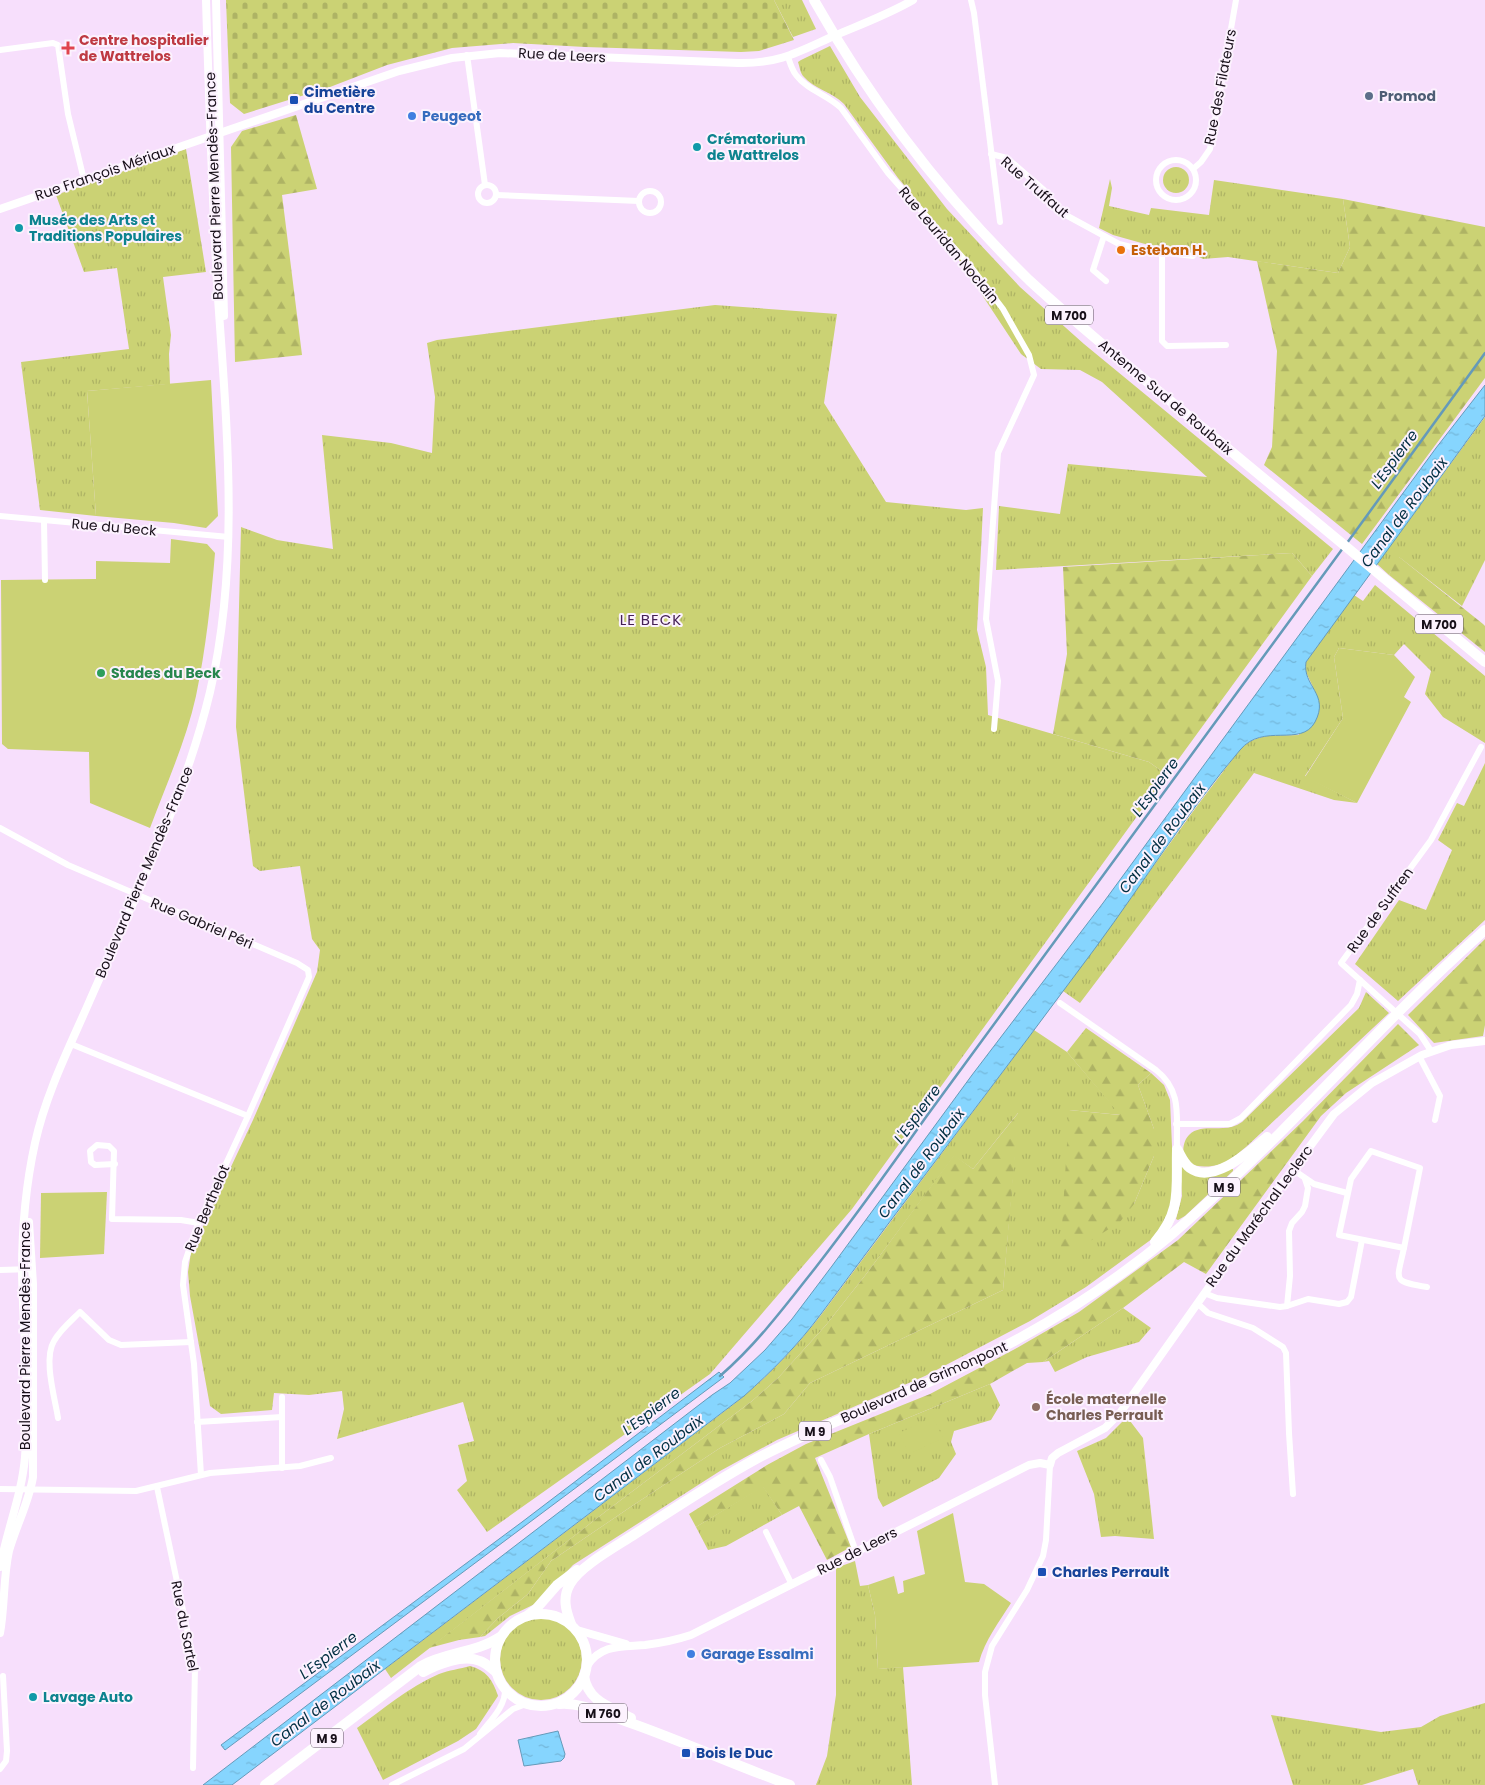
<svg xmlns="http://www.w3.org/2000/svg" width="1485" height="1785" font-family="Poppins,sans-serif">
  <style>
    .grass { fill: url(#grass-tufts) }
    .forest { fill: url(#forest-firs) }
    .cemetery { fill: url(#cemetery-stones) }
    .garden { fill: #cbd274 }
    .water { fill: url(#water-ripples); stroke: #659ab9 }
    .lines { fill: none; stroke-linecap: round; stroke-linejoin: round }
    .stream { stroke: #659ab9; stroke-width: 2.5 }
    .minor { stroke: #fff; stroke-width: 6 }
    .tertiary { stroke: #fff; stroke-width: 8 }
    .primary { stroke: #fff; stroke-width: 10 }
    .trunk { stroke: #fff; stroke-width: 10 }
    .health-dot { fill: #e0444e; stroke: #fcf2fe; stroke-width: 2 }
    .service-dot { fill: #5c6f8a; stroke: #fcf2fe; stroke-width: 2 }
    .transit-dot { fill: #1a4fb4; stroke: #fcf2fe; stroke-width: 2 }
    .shop-dot { fill: #3f7fe0; stroke: #fcf2fe; stroke-width: 2 }
    .culture-dot { fill: #0f9aa8; stroke: #fcf2fe; stroke-width: 2 }
    .food-dot { fill: #e8710a; stroke: #fcf2fe; stroke-width: 2 }
    .leisure-dot { fill: #2e9e5b; stroke: #fcf2fe; stroke-width: 2 }
    .education-dot { fill: #8d6e63; stroke: #fcf2fe; stroke-width: 2 }
    .labels { text-anchor: middle; dominant-baseline: central; stroke-width: 4; stroke-linejoin: round; paint-order: stroke }
    .shield { fill: #fcf2fe; stroke: #5c535e; stroke-width: 1 }
    .shield-label { font-size: 12px; font-weight: bold; fill: #170f19 }
    .health-label { font-size: 14px; font-weight: bold; fill: #be3a42; stroke: #fcf2fe; text-anchor: start }
    .street-label { font-size: 14px; fill: #170f19; stroke: #fcf2fe }
    .transit-label { font-size: 14px; font-weight: bold; fill: #164399; stroke: #fcf2fe; text-anchor: start }
    .service-label { font-size: 14px; font-weight: bold; fill: #4e5e75; stroke: #fcf2fe; text-anchor: start }
    .shop-label { font-size: 14px; font-weight: bold; fill: #366cbe; stroke: #fcf2fe; text-anchor: start }
    .culture-label { font-size: 14px; font-weight: bold; fill: #0d838f; stroke: #fcf2fe; text-anchor: start }
    .food-label { font-size: 14px; font-weight: bold; fill: #c56008; stroke: #fcf2fe; text-anchor: start }
    .leisure-label { font-size: 14px; font-weight: bold; fill: #27864d; stroke: #fcf2fe; text-anchor: start }
    .education-label { font-size: 14px; font-weight: bold; fill: #785e54; stroke: #fcf2fe; text-anchor: start }
    .water-label { font-size: 15px; font-style: italic; fill: #002e42; stroke: #fcf2fe }
    .neighbourhood-label { font-size: 15px; letter-spacing: 1px; fill: #452056; stroke: #fcf2fe }
  </style>
  <defs>
    <pattern id="grass-tufts" width="24" height="20" patternUnits="userSpaceOnUse" patternTransform="scale(1.25)"><rect width="24" height="20" fill="#cbd274"/><path d="M3 7l-1-3M5 7V3M7 7l1-3M15 17l-1-3M17 17v-4M19 17l1-3" fill="none" stroke="#aeb364"/></pattern>
    <pattern id="forest-firs" width="22" height="20" patternUnits="userSpaceOnUse" patternTransform="scale(1.25)"><rect width="22" height="20" fill="#cbd274"/><path d="M5 1l3.5 6h-7zM16 11l3.5 6h-7z" fill="#aeb364"/></pattern>
    <pattern id="cemetery-stones" width="16" height="16" patternUnits="userSpaceOnUse" patternTransform="scale(1.25)"><rect width="16" height="16" fill="#cbd274"/><path d="M2 7V4a2 2 0 0 1 4 0v3zM10 15v-3a2 2 0 0 1 4 0v3z" fill="#aeb364"/></pattern>
    <pattern id="water-ripples" width="26" height="14" patternUnits="userSpaceOnUse" patternTransform="scale(1.25)"><rect width="26" height="14" fill="#86d5fe"/><path d="M2 4q2-2 4 0t4 0M15 11q2-2 4 0t4 0" fill="none" stroke="#73b6d9"/></pattern>
  </defs>
  <rect width="100%" height="100%" fill="#f7dffc"/>
  <g class="grass">
    <path d="M774,0H802L816,29L793,37Z"/>
    <path d="M830,46L860,97L947,209L1020,287L1084,344L1333,549L1312,576L1292,553L996,570L999,506L1060,514L1068,464L1207,477L1102,382L1080,370L1041,369L1021,354L930,216L898,178L844,104C832,92 813,88 804,77C800,73 800,68 798,62L801,60Z"/>
    <path d="M186,149L206,272L163,277L171,335L169,354L170,384L87,391L96,516L40,510L21,362L129,349L117,268L84,272L56,195Z"/>
    <circle cx="1176" cy="180" r="13"/>
    <path d="M1110,179L1112,188L1109,206L1149,215L1151,208L1209,215L1214,180L1343,199L1350,247L1338,273L1228,257L1203,259L1189,252L1145,244L1113,235L1099,228Z"/>
    <path d="M715,305L837,314L824,403L886,502L966,510L983,508L977,630L986,667L988,715L1149,762L1167,775L852,1209L710,1374L487,1532L457,1490L467,1481L458,1445L474,1441L463,1402L337,1439L344,1409L342,1391L309,1395L274,1393L272,1410L221,1414L210,1406L190,1296L188,1272L191,1252L253,1120L317,972L320,950L312,939L300,866L260,871L253,866L236,727L241,527L277,540L333,549L322,435L391,443L432,453L435,397L427,343L437,340Z"/>
    <path d="M1485,417V560L1462,606L1399,557L1389,575L1377,564Z"/>
    <path d="M1375,585L1485,676V743L1443,717L1425,694L1431,671L1404,644L1394,655L1339,648L1334,657L1343,718L1305,776L1357,803L1334,800L1254,773L1080,1003L1063,991L1197,806L1241,748C1260,732 1276,736 1299,735L1313,687L1305,670L1306,662L1354,595L1363,601Z"/>
    <path d="M1485,763V920L1398,1001L1355,964L1399,900L1426,910L1452,850L1438,840L1457,803L1464,806Z"/>
    <path d="M1366,992L1389,1013L1246,1147C1236,1155 1226,1165 1212,1166C1206,1167 1195,1167 1189,1163C1181,1157 1182,1142 1189,1135C1197,1126 1213,1129 1223,1128C1230,1128 1236,1126 1242,1122L1359,1008Z"/>
    <path d="M1034,1030L1067,1052L1121,1115L1069,1110L1134,1204L1154,1156V1129L1138,1085L1151,1073L1164,1085L1170,1100L1173,1169V1200L1168,1219L1156,1236L1086,1287L1030,1321L925,1376L777,1440L720,1471L573,1565L537,1603L510,1616L485,1636L480,1637L498,1618L528,1594L551,1561L632,1506L720,1448L784,1414L810,1383L1003,1290L1018,1113L973,1169L954,1156L867,1273L826,1325L778,1378L752,1401L605,1512L391,1678L385,1669L734,1404C767,1378 796,1347 821,1315Z"/>
    <path d="M1181,1167L1230,1169H1233V1171L1185,1216L1178,1220L1176,1219L1182,1196L1180,1170Z"/>
    <path d="M1123,1308L1151,1328L1139,1342L1087,1357L1055,1372L1049,1361L1043,1362Z"/>
    <path d="M990,1384L1000,1405L991,1420L954,1431L951,1442L956,1454L939,1478L883,1507L878,1498L869,1434Z"/>
    <path d="M1127,1417L1143,1438L1154,1539L1115,1536L1101,1537L1094,1494L1077,1451L1106,1438Z"/>
    <path d="M763,1486L782,1515L726,1546L708,1550L696,1527Z"/>
    <path d="M855,1561L860,1586L868,1585L875,1615L878,1669L903,1667L912,1785H816L827,1756L836,1695V1568Z"/>
    <circle cx="541" cy="1659" r="41"/>
    <path d="M470,1666C486,1670 493,1680 498,1696L476,1729L458,1741L383,1780L357,1728C383,1709 409,1687 439,1674C449,1670 460,1669 470,1666Z"/>
    <path d="M1485,1703V1785H1418L1413,1769L1362,1785H1293L1271,1715L1381,1732L1421,1727L1440,1716Z"/>
  </g>
  <g class="forest">
    <path d="M296,115L317,189L282,195L302,355L235,362L231,147L242,131Z"/>
    <path d="M1343,199L1485,227V378L1362,544L1264,465L1272,447L1277,351L1257,261L1338,273L1350,247Z"/>
    <path d="M1292,553L1312,576L1167,775L1149,762L1053,734L1067,654L1063,567Z"/>
    <path d="M1398,556L1483,624L1485,626V652L1389,575Z"/>
    <path d="M1485,939V1025L1483,1036L1434,1043L1408,1015Z"/>
    <path d="M1398,1024L1419,1045L1346,1093L1321,1116L1206,1274L1184,1262L1123,1308L1043,1362L1027,1363L990,1384L869,1434L815,1458L851,1547L827,1560L799,1506L782,1515L763,1487L696,1527L689,1514L767,1465L806,1444L930,1394L1015,1349L1079,1312L1178,1240L1303,1121Z"/>
    <path d="M1086,1028L1151,1073L1138,1085L1154,1129V1156L1134,1204L1120,1222L1060,1260L1069,1110L1120,1115L1067,1052Z"/>
    <path d="M1019,1112L1003,1290L810,1383L784,1414L720,1448L632,1506L551,1561L528,1594L498,1618L480,1637L459,1640L429,1648L605,1512L752,1401L778,1378L826,1325L867,1273L954,1155L973,1169Z"/>
  </g>
  <path class="cemetery" d="M226,0H774L794,40L759,51L741,52L585,47L513,43L452,48L387,65L330,87L244,114L230,103Z"/>
  <g class="garden">
    <path d="M211,380L218,516L206,528L174,523L96,516L87,391Z"/>
    <path d="M171,539L207,544L215,553C211,601 206,648 196,696C186,741 166,785 150,828L90,803L89,752L8,749L2,744L1,580L96,579V561L170,563Z"/>
    <path d="M1339,648L1394,655L1415,677L1404,697L1411,702L1357,803L1305,777L1343,718L1334,657Z"/>
    <path d="M107,1192L104,1254L40,1258L41,1193Z"/>
    <path d="M933,1417L943,1438L909,1454L899,1433Z"/>
    <path d="M953,1513L965,1582L984,1584L1011,1603C999,1622 985,1640 979,1662L878,1669L875,1615L868,1585L894,1576L898,1594L904,1592L903,1581L925,1574L917,1531Z"/>
  </g>
  <g class="water">
    <path d="M1485,385V416L1306,662C1302,686 1330,694 1315,722C1301,748 1263,722 1240,750C1187,812 1144,882 1096,947C1005,1070 912,1191 821,1314C798,1345 772,1371 744,1396L232,1785H203L712,1395L730,1383L765,1350L792,1319L832,1266L972,1075L1103,903L1436,448Z"/>
    <path d="M719,1372L724,1377L225,1750L221,1745L522,1522Z"/>
    <path d="M558,1731L565,1754L564,1758L561,1761L524,1766L518,1740Z"/>
  </g>
  <g class="lines">
    <g class="stream">
      <path d="M1347,543L1485,353"/>
      <path d="M720,1376C757,1344 786,1305 816,1267C854,1218 890,1168 926,1117L1343,548"/>
    </g>
    <g class="minor">
      <path d="M971,0L974,13L1000,222"/>
      <path d="M0,50L53,43L58,45L68,114L84,180"/>
      <path d="M467,55L485,185"/>
      <path d="M788,57C790,63 792,70 796,75C807,90 828,95 841,108L888,173L971,267L1003,309L1029,355L1034,375L998,453L986,619L998,681L994,729"/>
      <path d="M991,154L1007,158L1044,190L1062,213L1119,244L1143,250L1193,256"/>
      <circle cx="1176" cy="180" r="20"/>
      <path d="M1193,169L1201,162L1210,149L1236,0"/>
      <circle cx="487" cy="194" r="9"/>
      <circle cx="650" cy="202" r="11"/>
      <path d="M496,195L639,201"/>
      <path d="M1104,236L1093,270L1106,281"/>
      <path d="M1162,253V341L1167,346L1226,345"/>
      <path d="M0,516L229,537"/>
      <path d="M44,521L45,580"/>
      <path d="M0,828L68,865L297,963L308,970L309,977L306,984L248,1116L196,1229L185,1262L183,1285L194,1364L201,1475"/>
      <path d="M1060,1003L1156,1070C1183,1091 1176,1118 1177,1149"/>
      <path d="M71,1044L248,1116"/>
      <path d="M1431,1051L1420,1034L1341,963L1431,840L1481,747"/>
      <path d="M1419,1056L1440,1096L1435,1120"/>
      <path d="M1176,1124H1230L1241,1118L1351,1005L1357,994L1360,980"/>
      <path d="M1371,1151L1420,1168L1404,1248L1339,1235L1351,1179Z"/>
      <path d="M115,1164L95,1165L91,1162L90,1151L97,1145L109,1146L114,1151L112,1219L181,1220L199,1223"/>
      <path d="M1292,1169L1314,1184L1347,1193"/>
      <path d="M1404,1248C1397,1281 1391,1281 1427,1287"/>
      <path d="M0,1270L32,1269"/>
      <path d="M1204,1293L1217,1298L1280,1307L1287,1306L1290,1276L1289,1231L1292,1223L1302,1212L1305,1206L1308,1188L1305,1179"/>
      <path d="M1197,1303L1208,1313L1253,1328L1283,1347L1286,1353L1289,1433L1293,1494"/>
      <path d="M1287,1306L1308,1299L1339,1304L1347,1302L1351,1297L1362,1240"/>
      <path d="M58,1418C55,1398 43,1359 54,1341C60,1330 71,1321 80,1312L109,1340L121,1345L191,1342"/>
      <path d="M197,1422L282,1417"/>
      <path d="M821,1460L830,1477L856,1552"/>
      <path d="M282,1468V1397"/>
      <path d="M157,1487L195,1667L193,1768"/>
      <path d="M0,1489L136,1491L210,1473L300,1466L331,1458"/>
      <path d="M766,1532L792,1585"/>
      <path d="M480,1734C490,1721 506,1706 505,1689"/>
      <path d="M0,1769L6,1761L7,1751L3,1676"/>
      <path d="M392,1785L464,1749L513,1709L526,1704"/>
      <path d="M995,1785L985,1695V1672L992,1646L1027,1590L1043,1556L1046,1540L1050,1465"/>
    </g>
    <g class="tertiary">
      <path d="M216,0L224,316"/>
      <path d="M0,209L399,71L452,58L500,53L738,63C780,64 800,51 836,35C862,24 889,14 913,0"/>
      <path d="M0,1567C7,1530 22,1494 25,1457C30,1395 23,1333 22,1271C22,1229 26,1184 35,1143C46,1093 70,1046 90,1000C134,899 184,800 210,692C240,563 227,429 218,298C212,199 209,99 206,0"/>
      <path d="M577,1630L626,1644"/>
      <path d="M0,1633C5,1606 3,1578 9,1551C16,1526 29,1502 33,1477V1284L29,1222"/>
      <path d="M587,1666C601,1644 622,1647 645,1645C661,1643 676,1640 691,1635L1029,1465L1040,1463L1050,1465L1052,1458L1058,1453L1105,1428L1120,1413L1279,1188L1334,1114L1372,1083L1422,1055L1451,1045L1485,1041"/>
    </g>
    <g class="primary">
      <circle cx="541" cy="1660" r="46"/>
      <path d="M423,1672C438,1664 463,1654 480,1661C486,1663 491,1668 496,1672"/>
      <path d="M584,1676C588,1702 611,1707 631,1718"/>
      <path d="M559,1704C582,1702 603,1714 625,1721C680,1740 734,1765 790,1785"/>
      <path d="M265,1785L421,1666C446,1652 476,1653 500,1637"/>
    </g>
    <g class="trunk">
      <path d="M814,0C872,103 944,197 1029,280C1057,306 1086,330 1115,355L1485,662"/>
      <path d="M1177,1149C1181,1156 1184,1164 1190,1168C1213,1185 1250,1151 1267,1137"/>
      <path d="M1155,1242C1182,1210 1176,1190 1177,1150"/>
      <path d="M528,1615L536,1609L557,1585L577,1570"/>
      <path d="M571,1624C566,1611 562,1598 570,1584C580,1566 617,1546 635,1534C675,1508 714,1482 756,1459C817,1427 882,1403 945,1375C1026,1339 1103,1292 1171,1235C1209,1203 1244,1168 1279,1134C1347,1065 1413,994 1485,930"/>
    </g>
  </g>
  <path class="health-dot" d="M65.5 40.5h5v5h5v5h-5v5h-5v-5h-5v-5h5z"/>
  <circle class="service-dot" cx="1369" cy="96" r="5"/>
  <g class="transit-dot">
    <rect x="289" y="95" width="10" height="10" rx="2.5"/>
    <rect x="1037" y="1567" width="10" height="10" rx="2.5"/>
    <rect x="681" y="1748" width="10" height="10" rx="2.5"/>
  </g>
  <g class="shop-dot">
    <circle cx="412" cy="116" r="5"/>
    <circle cx="691" cy="1654" r="5"/>
  </g>
  <g class="culture-dot">
    <circle cx="697" cy="147" r="5"/>
    <circle cx="19" cy="228" r="5"/>
    <circle cx="33" cy="1697" r="5"/>
  </g>
  <circle class="food-dot" cx="1121" cy="250" r="5"/>
  <circle class="leisure-dot" cx="101" cy="673" r="5"/>
  <circle class="education-dot" cx="1036" cy="1407" r="5"/>
  <g class="labels">
    <g class="shield">
      <rect x="1045" y="305.5" width="48" height="19" rx="4"/>
      <rect x="1415" y="614.5" width="48" height="19" rx="4"/>
      <rect x="1208" y="1177.5" width="32" height="19" rx="4"/>
      <rect x="799" y="1421.5" width="32" height="19" rx="4"/>
      <rect x="579" y="1703.5" width="48" height="19" rx="4"/>
      <rect x="311" y="1728.5" width="32" height="19" rx="4"/>
    </g>
    <g class="shield-label">
      <text x="1069" y="315">M 700</text>
      <text x="1439" y="624">M 700</text>
      <text x="1224" y="1187">M 9</text>
      <text x="815" y="1431">M 9</text>
      <text x="603" y="1713">M 760</text>
      <text x="327" y="1738">M 9</text>
    </g>
    <g class="health-label">
      <text x="79" y="40">Centre hospitalier<tspan x="79" dy="16">de Wattrelos</tspan></text>
    </g>
    <g class="street-label">
      <text transform="translate(562 55) rotate(3)">Rue de Leers</text>
      <text transform="translate(1220 87) rotate(-79)">Rue des Filateurs</text>
      <text transform="translate(105 172) rotate(-19)">Rue François Mériaux</text>
      <text transform="translate(214 186) rotate(-92)">Boulevard Pierre Mendès-France</text>
      <text transform="translate(1035 187) rotate(41)">Rue Truffaut</text>
      <text transform="translate(949 245) rotate(50)">Rue Leuridan Noclain</text>
      <text transform="translate(1166 397) rotate(40)">Antenne Sud de Roubaix</text>
      <text transform="translate(114 527) rotate(5)">Rue du Beck</text>
      <text transform="translate(144 872) rotate(-67)">Boulevard Pierre Mendès-France</text>
      <text transform="translate(1380 910) rotate(-54)">Rue de Suffren</text>
      <text transform="translate(202 923) rotate(23)">Rue Gabriel Péri</text>
      <text transform="translate(207 1208) rotate(-67)">Rue Berthelot</text>
      <text transform="translate(1259 1216) rotate(-54)">Rue du Maréchal Leclerc</text>
      <text transform="translate(25 1336) rotate(-90)">Boulevard Pierre Mendès-France</text>
      <text transform="translate(924 1382) rotate(-24)">Boulevard de Grimonpont</text>
      <text transform="translate(857 1551) rotate(-27)">Rue de Leers</text>
      <text transform="translate(185 1626) rotate(79)">Rue du Sartel</text>
    </g>
    <g class="transit-label">
      <text x="304" y="92">Cimetière<tspan x="304" dy="16">du Centre</tspan></text>
      <text x="1052" y="1572">Charles Perrault</text>
      <text x="696" y="1753">Bois le Duc</text>
    </g>
    <g class="service-label">
      <text x="1379" y="96">Promod</text>
    </g>
    <g class="shop-label">
      <text x="422" y="116">Peugeot</text>
      <text x="701" y="1654">Garage Essalmi</text>
    </g>
    <g class="culture-label">
      <text x="707" y="139">Crématorium<tspan x="707" dy="16">de Wattrelos</tspan></text>
      <text x="29" y="220">Musée des Arts et<tspan x="29" dy="16">Traditions Populaires</tspan></text>
      <text x="43" y="1697">Lavage Auto</text>
    </g>
    <g class="food-label">
      <text x="1131" y="250">Esteban H.</text>
    </g>
    <g class="leisure-label">
      <text x="111" y="673">Stades du Beck</text>
    </g>
    <g class="education-label">
      <text x="1046" y="1399">École maternelle<tspan x="1046" dy="16">Charles Perrault</tspan></text>
    </g>
    <g class="water-label">
      <text transform="translate(1394 459) rotate(-54)">L'Espierre</text>
      <text transform="translate(1404 512) rotate(-53)">Canal de Roubaix</text>
      <text transform="translate(1155 787) rotate(-54)">L'Espierre</text>
      <text transform="translate(1162 838) rotate(-53)">Canal de Roubaix</text>
      <text transform="translate(917 1114) rotate(-54)">L'Espierre</text>
      <text transform="translate(921 1163) rotate(-53)">Canal de Roubaix</text>
      <text transform="translate(651 1411) rotate(-37)">L'Espierre</text>
      <text transform="translate(648 1458) rotate(-37)">Canal de Roubaix</text>
      <text transform="translate(328 1655) rotate(-37)">L'Espierre</text>
      <text transform="translate(325 1703) rotate(-37)">Canal de Roubaix</text>
    </g>
    <g class="neighbourhood-label">
      <text x="651" y="619">LE BECK</text>
    </g>
  </g>
</svg>
